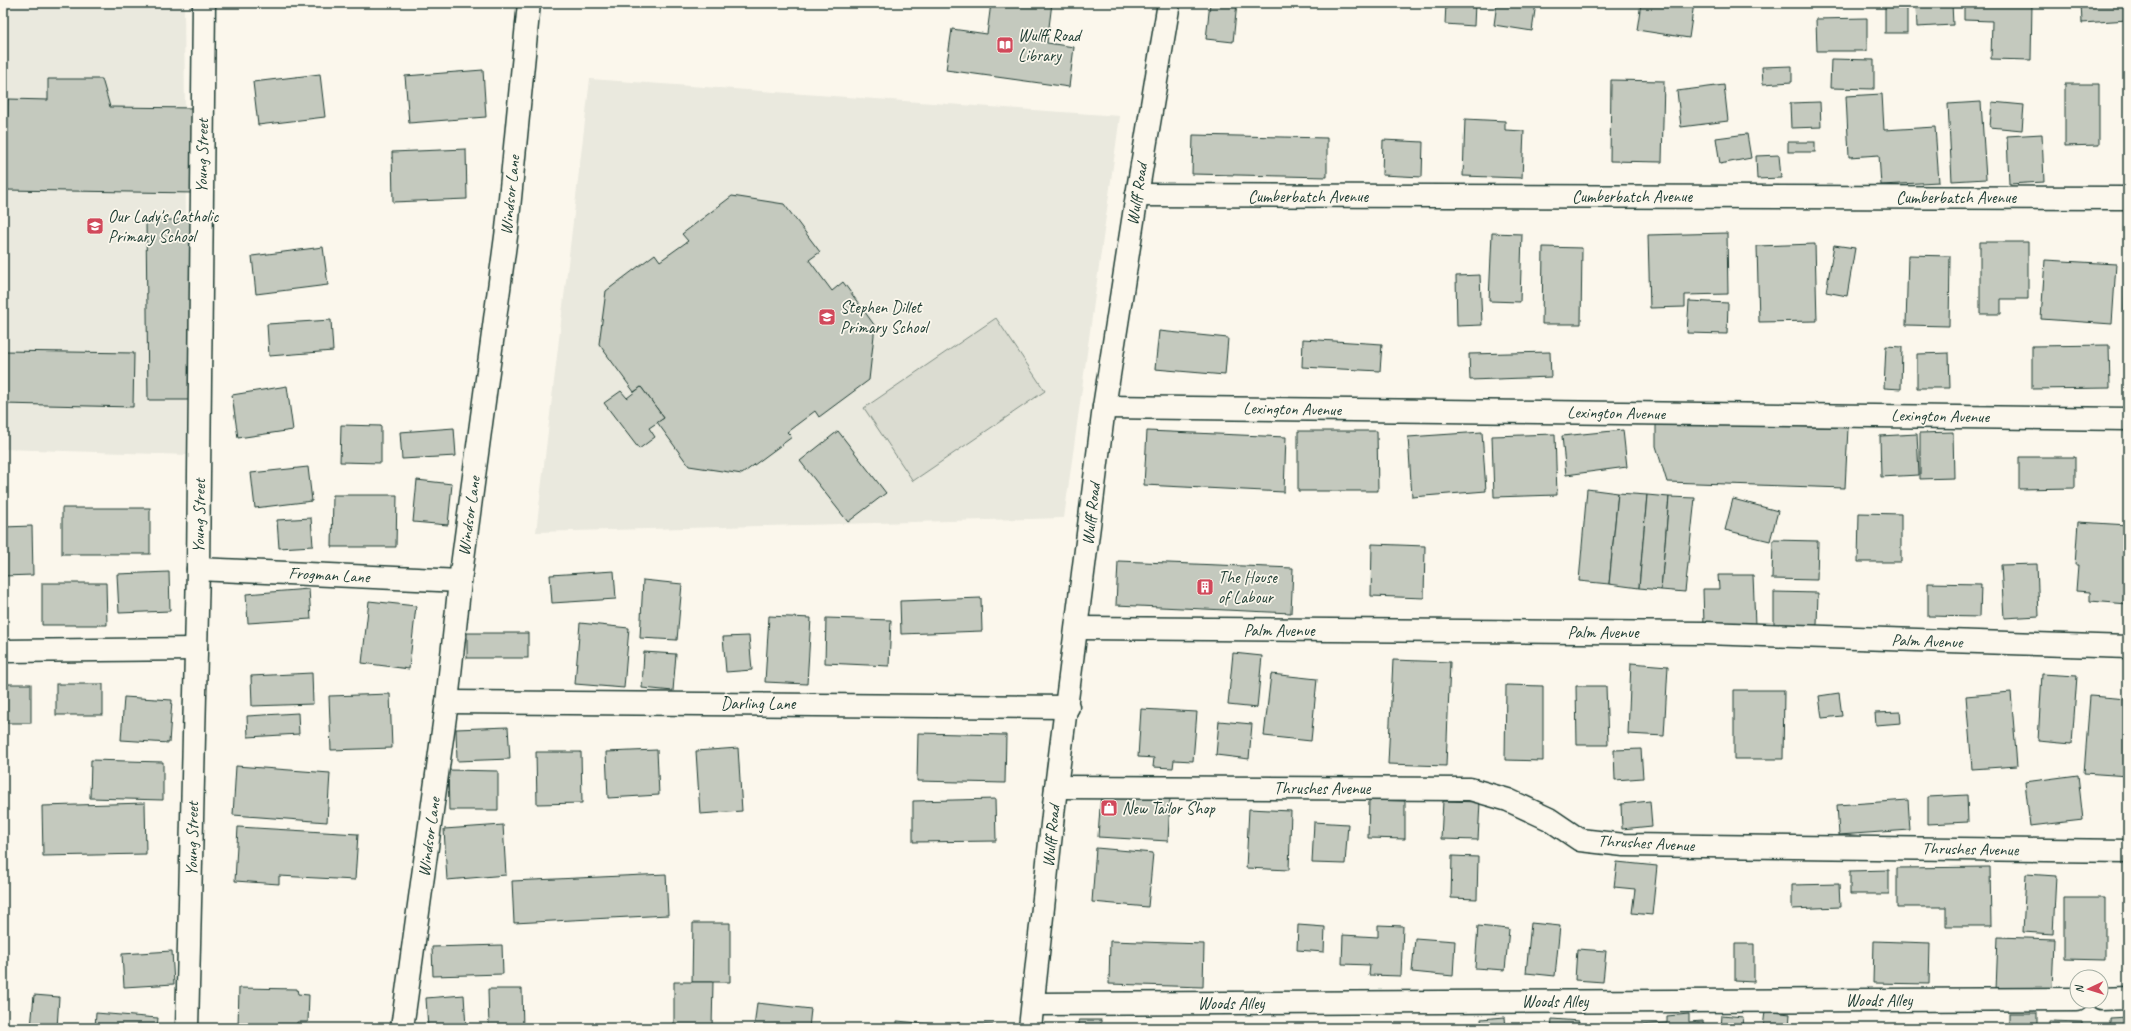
<svg xmlns="http://www.w3.org/2000/svg" width="2131" height="1031" font-family="Caveat,sans-serif">
  <style>
    .built { fill: #eae9de }
    .green { fill: #dbdcd1; stroke: #7d8c82 }
    .building { fill: #c4c9be; stroke: #1f3d34 }
    .lines { fill: none; stroke-linecap: round; stroke-linejoin: round }
    .street-casing { stroke: #1f3d34; stroke-width: 25 }
    .primary-casing { stroke: #1f3d34; stroke-width: 25 }
    .street { stroke: #fbf7ec; stroke-width: 22 }
    .primary { stroke: #fbf7ec; stroke-width: 22 }
    .labels { text-anchor: middle; dominant-baseline: central; stroke-width: 3.5; stroke-linejoin: round; paint-order: stroke }
    .poi-label { font-size: 17px; fill: #1f3d34; stroke: #fbf7ec; text-anchor: start }
    .street-label { font-size: 17px; fill: #1f3d34; stroke: #fbf7ec }
  </style>
  <rect width="100%" height="100%" fill="#fbf7ec"/>
  <filter id="ink" filterUnits="userSpaceOnUse"><feTurbulence type="fractalNoise" baseFrequency=".025" numOctaves="2"/><feDisplacementMap in="SourceGraphic" scale="8" xChannelSelector="R" yChannelSelector="G"/><feConvolveMatrix kernelMatrix="1 2 1 2 8 2 1 2 1" color-interpolation-filters="sRGB"/></filter>
  <g filter="url(#ink)">
    <g class="built">
      <path d="M3,3H184L188,455L3,449Z"/>
      <path d="M590,79L1120,116L1064,518L536,532Z"/>
    </g>
    <path class="green" d="M996,318L1045,391L913,481L864,408Z"/>
    <g class="building">
      <path d="M991,3H1052L1047,43L1074,47L1069,87L946,70L952,29L987,34Z"/>
      <path d="M1210,3H1237L1233,42L1206,39Z"/>
      <path d="M1446,3H1475L1474,26L1445,24Z"/>
      <path d="M1497,3H1536L1532,31L1494,25Z"/>
      <path d="M1641,3H1694L1689,38L1637,30Z"/>
      <rect x="1885" y="3" width="22" height="30"/>
      <path d="M1916,3H1952L1953,25L1917,27Z"/>
      <path d="M1964,3H2032L2031,60L1991,59L1992,21L1964,20Z"/>
      <path d="M2081,3H2128V20L2082,23Z"/>
      <path d="M1867,18V51H1817L1816,19Z"/>
      <rect x="3" y="30" width="1" height="38"/>
      <path d="M1831,59L1874,60V89L1830,88Z"/>
      <path d="M1792,66V82L1763,84L1762,67Z"/>
      <path d="M483,70L486,117L409,123L405,76Z"/>
      <path d="M320,74L325,117L258,125L253,82Z"/>
      <path d="M48,79H102L110,107L196,108L195,193L6,190L8,99L48,100Z"/>
      <path d="M1611,80L1664,81L1662,162L1610,161Z"/>
      <path d="M2065,84H2099V145L2065,146Z"/>
      <path d="M1724,85L1728,121L1681,127L1677,91Z"/>
      <path d="M1882,94L1884,130L1935,127L1939,182L1881,185L1879,155L1849,157L1846,96Z"/>
      <path d="M1820,102L1821,127L1791,128L1790,103Z"/>
      <path d="M1981,102L1986,179L1952,181L1948,104Z"/>
      <path d="M1992,102L2024,105L2022,130L1990,127Z"/>
      <path d="M1465,119L1505,121V130L1524,131L1522,178L1463,176Z"/>
      <path d="M1747,134L1751,158L1720,164L1716,138Z"/>
      <path d="M2042,134L2044,182L2009,184L2007,136Z"/>
      <path d="M1193,135L1327,138V177L1192,174Z"/>
      <path d="M1383,140L1423,142L1422,177L1382,175Z"/>
      <rect x="1788" y="142" width="27" height="10"/>
      <path d="M466,149L467,199L393,202L392,152Z"/>
      <path d="M1779,155L1781,178L1757,179L1756,156Z"/>
      <path d="M732,196L784,204L820,252L809,260L832,291L843,282L875,326L869,380L819,417L815,411L787,432L792,437L742,474L689,466L657,422L664,418L641,387L634,392L599,344L606,291L655,254L660,261L688,241L682,234Z"/>
      <path d="M146,220H196L198,400H148Z"/>
      <path d="M1492,233L1522,234L1520,302L1489,301Z"/>
      <path d="M1727,233L1728,294L1685,295V307L1650,308L1648,235Z"/>
      <path d="M1980,242H2028V299H2001V314H1980Z"/>
      <path d="M1815,244L1817,321L1759,322L1757,246Z"/>
      <path d="M1834,245L1855,248L1847,296L1826,292Z"/>
      <path d="M323,247L328,285L256,294L252,256Z"/>
      <path d="M1543,247L1582,248L1581,324H1542Z"/>
      <path d="M1908,255L1950,256L1949,326L1906,325Z"/>
      <path d="M2125,256H2128V311H2124Z"/>
      <path d="M2045,260L2116,264L2112,324L2041,319Z"/>
      <path d="M1480,275L1482,325L1457,326L1456,276Z"/>
      <path d="M1689,301L1728,303L1727,334L1687,333Z"/>
      <path d="M331,320L333,351L269,356L267,324Z"/>
      <path d="M1159,331L1228,338L1225,375L1155,369Z"/>
      <path d="M1303,339L1382,344L1380,371L1302,367Z"/>
      <path d="M2109,345L2110,388L2032,389V346Z"/>
      <path d="M1886,346L1902,347L1901,389L1884,388Z"/>
      <path d="M3,351L134,353L133,407L3,404Z"/>
      <path d="M1550,352L1551,377L1470,380L1469,354Z"/>
      <path d="M1949,353L1950,388H1917V354Z"/>
      <path d="M287,386L293,430L238,438L232,395Z"/>
      <path d="M641,387L664,418L649,428L655,437L639,449L604,403L621,391L627,398Z"/>
      <path d="M1656,422L1848,428L1845,488L1667,482L1656,446Z"/>
      <path d="M341,425L381,426V463L340,462Z"/>
      <path d="M454,428L456,456L402,459L400,432Z"/>
      <path d="M1623,430L1627,467L1566,475L1562,436Z"/>
      <path d="M838,431L886,493L848,522L800,461Z"/>
      <path d="M1147,431L1286,437L1284,492L1144,485Z"/>
      <path d="M1298,431H1377L1378,491H1298Z"/>
      <path d="M1482,432L1486,491L1412,497L1408,437Z"/>
      <path d="M1953,432L1954,478L1920,479V433Z"/>
      <path d="M1555,434L1557,495L1494,497L1492,436Z"/>
      <path d="M1917,434L1919,475L1881,477L1880,436Z"/>
      <path d="M2019,457H2075V488L2019,489Z"/>
      <path d="M308,467L312,501L255,508L251,473Z"/>
      <path d="M417,480L452,484L448,525L413,522Z"/>
      <path d="M1587,489L1618,493L1609,584L1579,581Z"/>
      <path d="M1618,493L1647,495L1639,588L1609,584Z"/>
      <path d="M333,495H397L396,547H332Z"/>
      <path d="M1647,495L1669,497L1661,590L1639,588Z"/>
      <path d="M1669,497L1695,498L1685,592L1661,590Z"/>
      <path d="M1733,499L1778,511L1770,541L1725,530Z"/>
      <rect x="62" y="508" width="88" height="46"/>
      <path d="M1859,513L1901,514V562H1858Z"/>
      <path d="M311,518L313,546L279,548L277,520Z"/>
      <path d="M2078,522L2128,525V604L2090,601V592L2076,591L2078,565H2075Z"/>
      <path d="M32,526L33,575L3,576V527Z"/>
      <path d="M1773,540L1818,541L1817,580L1772,579Z"/>
      <path d="M1372,544L1425,546L1424,598L1371,596Z"/>
      <path d="M1118,561L1293,568L1291,613L1116,605Z"/>
      <path d="M2037,564L2039,616L2004,618L2001,565Z"/>
      <path d="M614,571L616,599L552,603L550,575Z"/>
      <path d="M169,572L170,611L119,613L117,574Z"/>
      <path d="M1718,575H1753L1755,625L1704,626L1703,589H1719Z"/>
      <path d="M643,580L682,584L677,640L640,638Z"/>
      <path d="M42,583H106L107,625H42Z"/>
      <path d="M1928,583L1981,584L1980,617L1928,616Z"/>
      <path d="M309,589L311,619L248,623L246,594Z"/>
      <path d="M1774,592L1818,593L1817,625L1774,624Z"/>
      <path d="M981,598L982,631L901,634L900,601Z"/>
      <path d="M369,601L416,606L409,669L362,663Z"/>
      <path d="M769,616L811,618L807,684L765,682Z"/>
      <path d="M826,618L891,620L889,666L825,663Z"/>
      <path d="M580,623L629,628L624,688L575,684Z"/>
      <rect x="467" y="633" width="61" height="25"/>
      <path d="M749,636L752,670L726,672L723,637Z"/>
      <path d="M644,652L676,654L673,691L642,688Z"/>
      <path d="M1233,653L1262,656L1257,708L1228,705Z"/>
      <path d="M1393,660L1450,662L1446,766L1388,764Z"/>
      <path d="M1631,663L1668,666L1664,736L1628,734Z"/>
      <path d="M312,673L313,704L252,706L251,676Z"/>
      <path d="M1271,674L1317,679L1311,741L1264,736Z"/>
      <path d="M2042,674L2077,676L2072,744L2038,741Z"/>
      <rect x="3" y="684" width="28" height="39"/>
      <rect x="56" y="684" width="47" height="31"/>
      <path d="M1506,685L1543,686V761L1505,760Z"/>
      <path d="M1576,686H1606L1608,745H1577Z"/>
      <path d="M1734,690H1784L1783,759H1734Z"/>
      <path d="M2011,692L2017,766L1972,769L1966,696Z"/>
      <path d="M1839,693L1842,716L1822,718L1819,696Z"/>
      <path d="M390,694L392,748L331,750L329,696Z"/>
      <path d="M2090,696L2128,699V776L2084,773Z"/>
      <path d="M124,697L172,700L169,743L121,740Z"/>
      <path d="M1141,709L1197,712L1193,761L1174,760L1173,768L1153,767L1154,758L1138,757Z"/>
      <path d="M1900,712L1901,723L1876,725L1875,713Z"/>
      <path d="M298,713L299,734L248,737L247,716Z"/>
      <path d="M1219,721L1252,724L1249,759L1216,755Z"/>
      <path d="M508,727L510,759L457,761L456,729Z"/>
      <path d="M918,733L1006,735L1005,783L917,781Z"/>
      <path d="M738,748L742,811L700,814L696,751Z"/>
      <path d="M1641,749L1643,778L1615,780L1614,750Z"/>
      <path d="M657,750L659,795L608,798L606,752Z"/>
      <path d="M536,752H581L582,803L537,804Z"/>
      <path d="M91,760L163,762V800L90,798Z"/>
      <path d="M236,766L330,773L327,822L233,815Z"/>
      <path d="M448,770L498,771V810H449Z"/>
      <path d="M2078,775L2083,820L2030,826L2025,782Z"/>
      <path d="M1101,793L1170,797L1168,841L1098,837Z"/>
      <path d="M1967,795L1968,822L1928,824V797Z"/>
      <path d="M995,799L996,841L913,842V801Z"/>
      <path d="M1369,800L1405,801V839L1368,838Z"/>
      <path d="M1908,800L1910,830L1839,835L1837,805Z"/>
      <path d="M1443,801L1480,802L1478,840L1441,839Z"/>
      <path d="M1650,801L1652,826L1622,829L1621,804Z"/>
      <path d="M145,803L146,854L43,856L42,806Z"/>
      <path d="M1249,809L1291,811L1289,870L1246,868Z"/>
      <path d="M1314,822L1348,824L1345,864L1312,863Z"/>
      <path d="M503,825L506,875L447,880L444,829Z"/>
      <path d="M238,827L358,834L355,880L279,876V884L235,881Z"/>
      <path d="M1096,848L1153,853L1148,907L1092,902Z"/>
      <path d="M1452,856L1478,857L1477,899L1451,898Z"/>
      <path d="M1617,862L1657,866L1652,915L1632,913L1635,889L1614,887Z"/>
      <path d="M1990,867L1991,926H1946V907H1897V868Z"/>
      <path d="M1889,870V894H1850V871Z"/>
      <path d="M666,874L668,915L514,923L512,881Z"/>
      <path d="M2026,874L2056,876L2053,934L2023,932Z"/>
      <path d="M1839,884L1840,907L1792,909V885Z"/>
      <path d="M2064,898H2105V960L2064,959Z"/>
      <path d="M693,923H730V982H692Z"/>
      <path d="M1531,923L1560,926L1555,976L1526,973Z"/>
      <path d="M1298,925L1325,927L1324,952L1297,950Z"/>
      <path d="M1378,925L1403,926L1401,976L1369,975L1370,965L1342,964L1343,935L1378,937Z"/>
      <path d="M1478,926L1509,929L1505,970L1475,968Z"/>
      <path d="M1998,937L2054,939L2052,992L1996,990Z"/>
      <path d="M1415,938L1455,941L1453,976L1412,972Z"/>
      <path d="M1110,941L1204,944L1203,987L1109,984Z"/>
      <path d="M1874,941L1930,943L1929,984L1873,983Z"/>
      <path d="M1735,944H1754V982L1735,981Z"/>
      <path d="M502,945L503,974L433,976L432,947Z"/>
      <path d="M1577,949L1606,951L1603,982L1575,980Z"/>
      <path d="M172,951L174,984L124,987L122,954Z"/>
      <path d="M674,982H713L712,1028H674Z"/>
      <path d="M239,988L297,989L298,994L309,995L308,1022H297V1028L238,1027Z"/>
      <path d="M488,989H522L523,1028H489Z"/>
      <path d="M34,995L59,997L57,1028H31Z"/>
      <path d="M464,995L466,1028H428L426,998Z"/>
      <path d="M757,1003L811,1009L809,1028H754Z"/>
      <path d="M1765,1011L1790,1014L1789,1028H1763Z"/>
      <path d="M96,1013L158,1018L157,1028H95Z"/>
      <rect x="2009" y="1013" width="28" height="15"/>
      <path d="M1689,1014V1022L1703,1021L1704,1028H1639V1025L1667,1023V1016Z"/>
      <path d="M1722,1015L1743,1017L1742,1028H1721Z"/>
      <path d="M1505,1017L1506,1028H1482L1481,1019Z"/>
      <path d="M2128,1017V1028H2109V1018Z"/>
      <path d="M1552,1019L1579,1021L1578,1028H1551Z"/>
      <rect x="1079" y="1020" width="22" height="8"/>
      <path d="M897,1021L941,1025L940,1028H897Z"/>
      <path d="M2049,1021L2082,1022V1028H2049Z"/>
      <path d="M957,1023L993,1025V1028H956Z"/>
    </g>
    <g class="lines">
      <g class="street-casing">
        <g id="street">
          <path d="M1137,195L2128,198"/>
          <path d="M1104,407L2128,419"/>
          <path d="M198,569L460,581"/>
          <path d="M1077,628L1704,633L2128,647"/>
          <path d="M3,651L196,649"/>
          <path d="M447,702L1068,707"/>
          <path d="M1056,787L1470,789L1508,800L1549,819L1580,840L1624,845L2128,851"/>
          <path d="M2101,999L2128,998"/>
          <path d="M1034,1004L2077,999"/>
          <path d="M187,1028L198,569L204,3"/>
          <path d="M402,1028L447,702L460,581L507,229L529,3"/>
        </g>
      </g>
      <g class="primary-casing">
        <path id="primary" d="M1030,1028L1056,787L1104,407L1137,195L1169,3"/>
      </g>
      <use href="#street" class="street"/>
      <use href="#primary" class="primary"/>
    </g>
  </g>
  <defs>
    <g id="library-square" transform="scale(0.9)"><rect x="-9" y="-9" width="18" height="18" rx="4" fill="#d1495b" stroke="#fbf7ec"/><path d="M-6-4Q-3-5.5-.7-3.5V5Q-3 3-6 4ZM6-4Q3-5.5 .7-3.5V5Q3 3 6 4Z" fill="#fff"/></g>
    <g id="school-square" transform="scale(0.9)"><rect x="-9" y="-9" width="18" height="18" rx="4" fill="#d1495b" stroke="#fbf7ec"/><path d="M0-5L7-2L0 1L-7-2ZM-4 1L0 2.5L4 1V4Q0 6-4 4Z" fill="#fff"/></g>
    <g id="building-square" transform="scale(0.9)"><rect x="-9" y="-9" width="18" height="18" rx="4" fill="#d1495b" stroke="#fbf7ec"/><path d="M-4-6H4V6H1V3H-1V6H-4ZM-2.5-4.3h1.7v1.8h-1.7ZM.8-4.3h1.7v1.8H.8ZM-2.5-1h1.7V.8h-1.7ZM.8-1h1.7V.8H.8Z" fill="#fff"/></g>
    <g id="shop-square" transform="scale(0.9)"><rect x="-9" y="-9" width="18" height="18" rx="4" fill="#d1495b" stroke="#fbf7ec"/><path d="M-5-2.5h2.3a2.7 3.5 0 0 1 5.4 0H5L5.5 6h-11ZM-1.5-2.5h3a1.5 2.3 0 0 0-3 0Z" fill="#fff"/></g>
  </defs>
  <g fill-rule="evenodd">
    <use href="#library-square" x="1005" y="45"/>
    <use href="#school-square" x="95" y="226"/>
    <use href="#school-square" x="827" y="317"/>
    <use href="#building-square" x="1205" y="587"/>
    <use href="#shop-square" x="1109" y="808"/>
  </g>
  <g class="labels">
    <g class="poi-label">
      <text x="1018" y="35">Wulff Road<tspan x="1018" dy="20">Library</tspan></text>
      <text x="108" y="216">Our Lady's Catholic<tspan x="108" dy="20">Primary School</tspan></text>
      <text x="840" y="307">Stephen Dillet<tspan x="840" dy="20">Primary School</tspan></text>
      <text x="1218" y="577">The House<tspan x="1218" dy="20">of Labour</tspan></text>
      <text x="1122" y="808">New Tailor Shop</text>
    </g>
    <g class="street-label">
      <text transform="translate(202 156) rotate(-89)">Young Street</text>
      <text transform="translate(1137 194) rotate(-81)">Wulff Road</text>
      <text transform="translate(510 195) rotate(-84)">Windsor Lane</text>
      <text x="1308" y="196">Cumberbatch Avenue</text>
      <text x="1632" y="196">Cumberbatch Avenue</text>
      <text x="1956" y="197">Cumberbatch Avenue</text>
      <text transform="translate(1292 409) rotate(1)">Lexington Avenue</text>
      <text transform="translate(1616 413) rotate(1)">Lexington Avenue</text>
      <text transform="translate(1940 416) rotate(1)">Lexington Avenue</text>
      <text transform="translate(1091 514) rotate(-83)">Wulff Road</text>
      <text transform="translate(199 516) rotate(-89)">Young Street</text>
      <text transform="translate(469 516) rotate(-82)">Windsor Lane</text>
      <text transform="translate(329 575) rotate(3)">Frogman Lane</text>
      <text x="1279" y="630">Palm Avenue</text>
      <text x="1603" y="632">Palm Avenue</text>
      <text transform="translate(1927 641) rotate(2)">Palm Avenue</text>
      <text x="758" y="703">Darling Lane</text>
      <text x="1322" y="788">Thrushes Avenue</text>
      <text transform="translate(1051 836) rotate(-84)">Wulff Road</text>
      <text transform="translate(429 837) rotate(-82)">Windsor Lane</text>
      <text transform="translate(192 839) rotate(-89)">Young Street</text>
      <text transform="translate(1646 843) rotate(3)">Thrushes Avenue</text>
      <text transform="translate(1970 849) rotate(1)">Thrushes Avenue</text>
      <text x="1879" y="1000">Woods Alley</text>
      <text x="1555" y="1001">Woods Alley</text>
      <text x="1231" y="1003">Woods Alley</text>
    </g>
  </g>
  <rect width="2131" height="1031" fill="none" stroke="#fbf7ec" stroke-width="16"/>
  <rect x="8" y="8" width="2115" height="1015" fill="none" stroke="#1f3d34" stroke-width="1.5" filter="url(#ink)"/>
  <g transform="translate(2089 989) rotate(266)"><circle r="19" fill="#fbf7ec" stroke="#a3ada2"/>
  <path d="M0-3L7 15L0 10L-7 15Z" fill="#d1495b"/>
  <text y="-6" font-size="11" font-weight="bold" text-anchor="middle" fill="#1f3d34">N</text>
  </g>
</svg>
